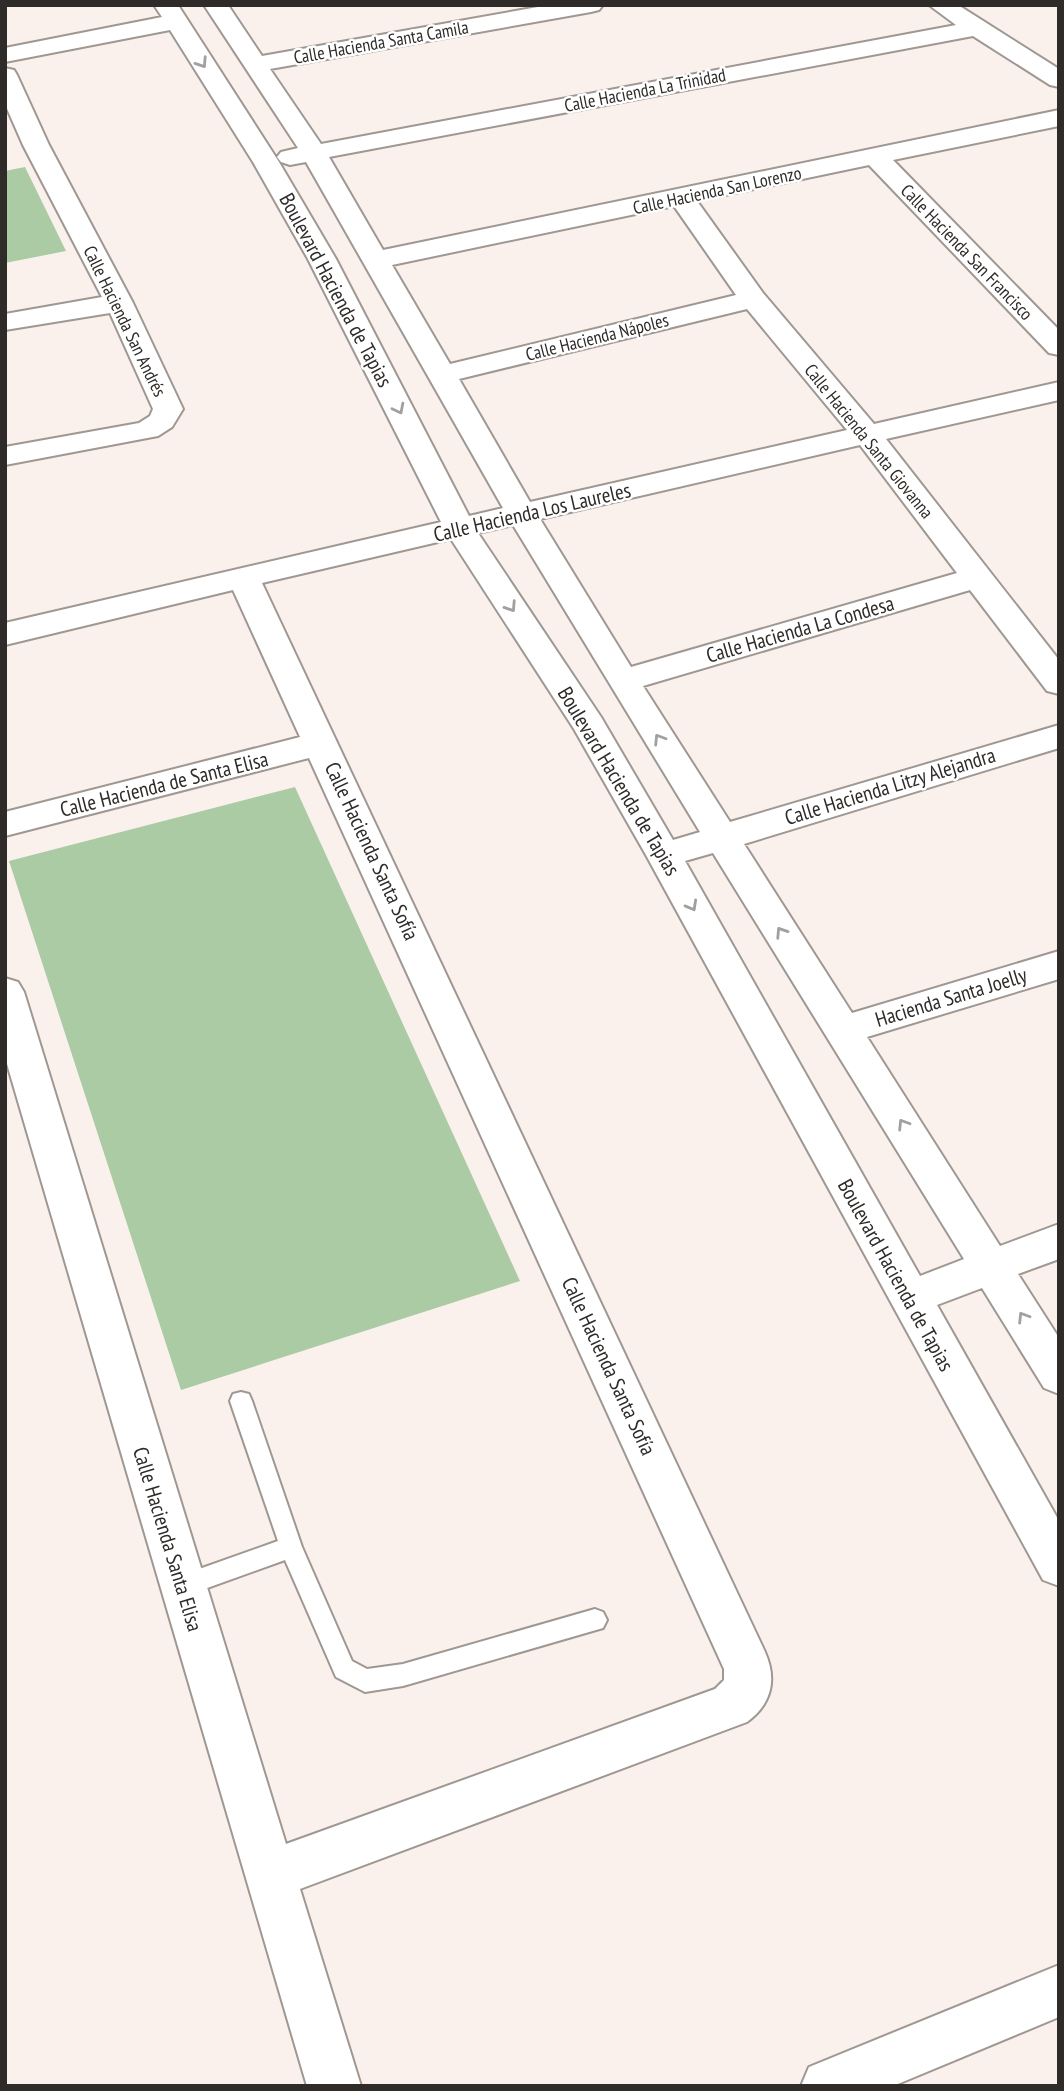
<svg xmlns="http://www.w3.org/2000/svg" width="1064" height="2091" font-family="'PT Sans Narrow',sans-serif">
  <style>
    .green { fill: #abcba4 }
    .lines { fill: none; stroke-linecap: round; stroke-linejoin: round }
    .lane-casing { stroke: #9f9792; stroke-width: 4 }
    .street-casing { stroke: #9f9792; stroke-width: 4 }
    .lane { fill: #fff; fill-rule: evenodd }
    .street { fill: #fff; fill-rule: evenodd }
    .oneway { stroke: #a1a09f }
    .labels { text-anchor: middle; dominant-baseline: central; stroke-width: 5; stroke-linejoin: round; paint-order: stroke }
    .far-street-label { font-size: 18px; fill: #2e2b29; stroke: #fff }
    .street-label { font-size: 21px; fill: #2e2b29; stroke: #fff }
  </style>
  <rect width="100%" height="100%" fill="#faf1ec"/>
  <g class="green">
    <path d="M25,167L66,251L5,263V171Z"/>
    <path d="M295,787L520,1281L181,1390L9,861Z"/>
  </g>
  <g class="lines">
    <g class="lane-casing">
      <path id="lane" d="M241,1392L249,1394L252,1401L302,1547L352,1661L367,1669L403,1664L595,1609L603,1612L607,1620L603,1628L403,1686L365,1692L336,1677L285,1560L182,1597L174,1594L170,1586L174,1578L278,1541L230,1401L233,1394Z"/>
    </g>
    <g class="street-casing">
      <g id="street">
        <path d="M154,5H178L279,162L336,259L469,516L503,508L306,162L290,165L281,162L277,157L281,152L298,148L204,5H228L262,56L549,5H603L599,10L591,12L270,69L321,144L956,25L929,5H958L1059,69V87L1050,85L973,36L329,157L383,250L1059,110V126L893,160L1059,330V355L1049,353L869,165L697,201L763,293L874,424L1059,382V400L886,439L1059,660V694L1047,691L970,590L643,686L730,822L1059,725V748L744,844L852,1013L1059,951V979L867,1037L1000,1246L1059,1224V1259L1018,1274L1059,1338V1394L1044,1388L982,1288L937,1305L1059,1521V1586L1043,1580L646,855L574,729L451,539L262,583L765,1652C777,1679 772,1704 747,1722L300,1889L361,2086H307L5,1057V978L18,982L24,992L286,1844L715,1689L724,1680V1669L309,758L5,836V812L300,737L233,590L5,645V623L441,522L308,259L253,162L170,30L5,62V48L162,17ZM674,206L736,295L450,364L392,265ZM747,309L847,430L530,502L459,379ZM860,445L957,573L631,667L540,519ZM513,525L700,832L673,840L601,717L478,533ZM713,853L964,1259L920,1276L685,861Z"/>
        <path d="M5,68L14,70L17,75L49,145L133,303L183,409L172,427L158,436L5,465V447L139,423L150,416L153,409L110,313L5,330V314L102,297L23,145L5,104Z"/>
        <path d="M1059,1965V2017L893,2086H801L809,2067Z"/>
      </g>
    </g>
    <use href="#lane" class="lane"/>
    <use href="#street" class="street"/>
  </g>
  <defs><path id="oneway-chevron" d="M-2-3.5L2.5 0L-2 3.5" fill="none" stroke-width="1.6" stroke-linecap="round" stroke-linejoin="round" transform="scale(1.75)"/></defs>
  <g class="oneway">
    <use href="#oneway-chevron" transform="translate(202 63) rotate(57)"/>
    <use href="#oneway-chevron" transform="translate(399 409) rotate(63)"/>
    <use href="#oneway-chevron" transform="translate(511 607) rotate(57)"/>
    <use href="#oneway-chevron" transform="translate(659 739) rotate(-122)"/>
    <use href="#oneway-chevron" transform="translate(692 906) rotate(61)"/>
    <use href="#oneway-chevron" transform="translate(781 932) rotate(-123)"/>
    <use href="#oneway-chevron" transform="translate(903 1124) rotate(-122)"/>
    <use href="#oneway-chevron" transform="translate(1023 1317) rotate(-122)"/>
  </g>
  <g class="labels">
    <g class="far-street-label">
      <text transform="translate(381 42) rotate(-10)">Calle Hacienda Santa Camila</text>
      <text transform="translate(645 90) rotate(-11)">Calle Hacienda La Trinidad</text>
      <text transform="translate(717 190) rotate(-12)">Calle Hacienda San Lorenzo</text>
      <text transform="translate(967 252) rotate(46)">Calle Hacienda San Francisco</text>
      <text transform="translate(125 321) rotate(64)">Calle Hacienda San Andrés</text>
      <text transform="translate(597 337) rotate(-14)">Calle Hacienda Nápoles</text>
      <text transform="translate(869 441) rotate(51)">Calle Hacienda Santa Giovanna</text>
    </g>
    <g class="street-label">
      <text transform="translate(336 290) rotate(62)">Boulevard Hacienda de Tapias</text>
      <text transform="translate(532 512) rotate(-13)">Calle Hacienda Los Laureles</text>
      <text transform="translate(800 629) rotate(-16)">Calle Hacienda La Condesa</text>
      <text transform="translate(619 781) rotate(59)">Boulevard Hacienda de Tapias</text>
      <text transform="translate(164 784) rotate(-14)">Calle Hacienda de Santa Elisa</text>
      <text transform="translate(890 786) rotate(-17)">Calle Hacienda Litzy Alejandra</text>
      <text transform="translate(372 851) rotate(65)">Calle Hacienda Santa Sofía</text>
      <text transform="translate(951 997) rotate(-17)">Hacienda Santa Joelly</text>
      <text transform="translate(896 1275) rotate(61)">Boulevard Hacienda de Tapias</text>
      <text transform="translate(609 1366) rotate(65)">Calle Hacienda Santa Sofía</text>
      <text transform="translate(168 1539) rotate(73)">Calle Hacienda Santa Elisa</text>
    </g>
  </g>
  <rect width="1064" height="2091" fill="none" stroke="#2e2b29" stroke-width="14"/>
</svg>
